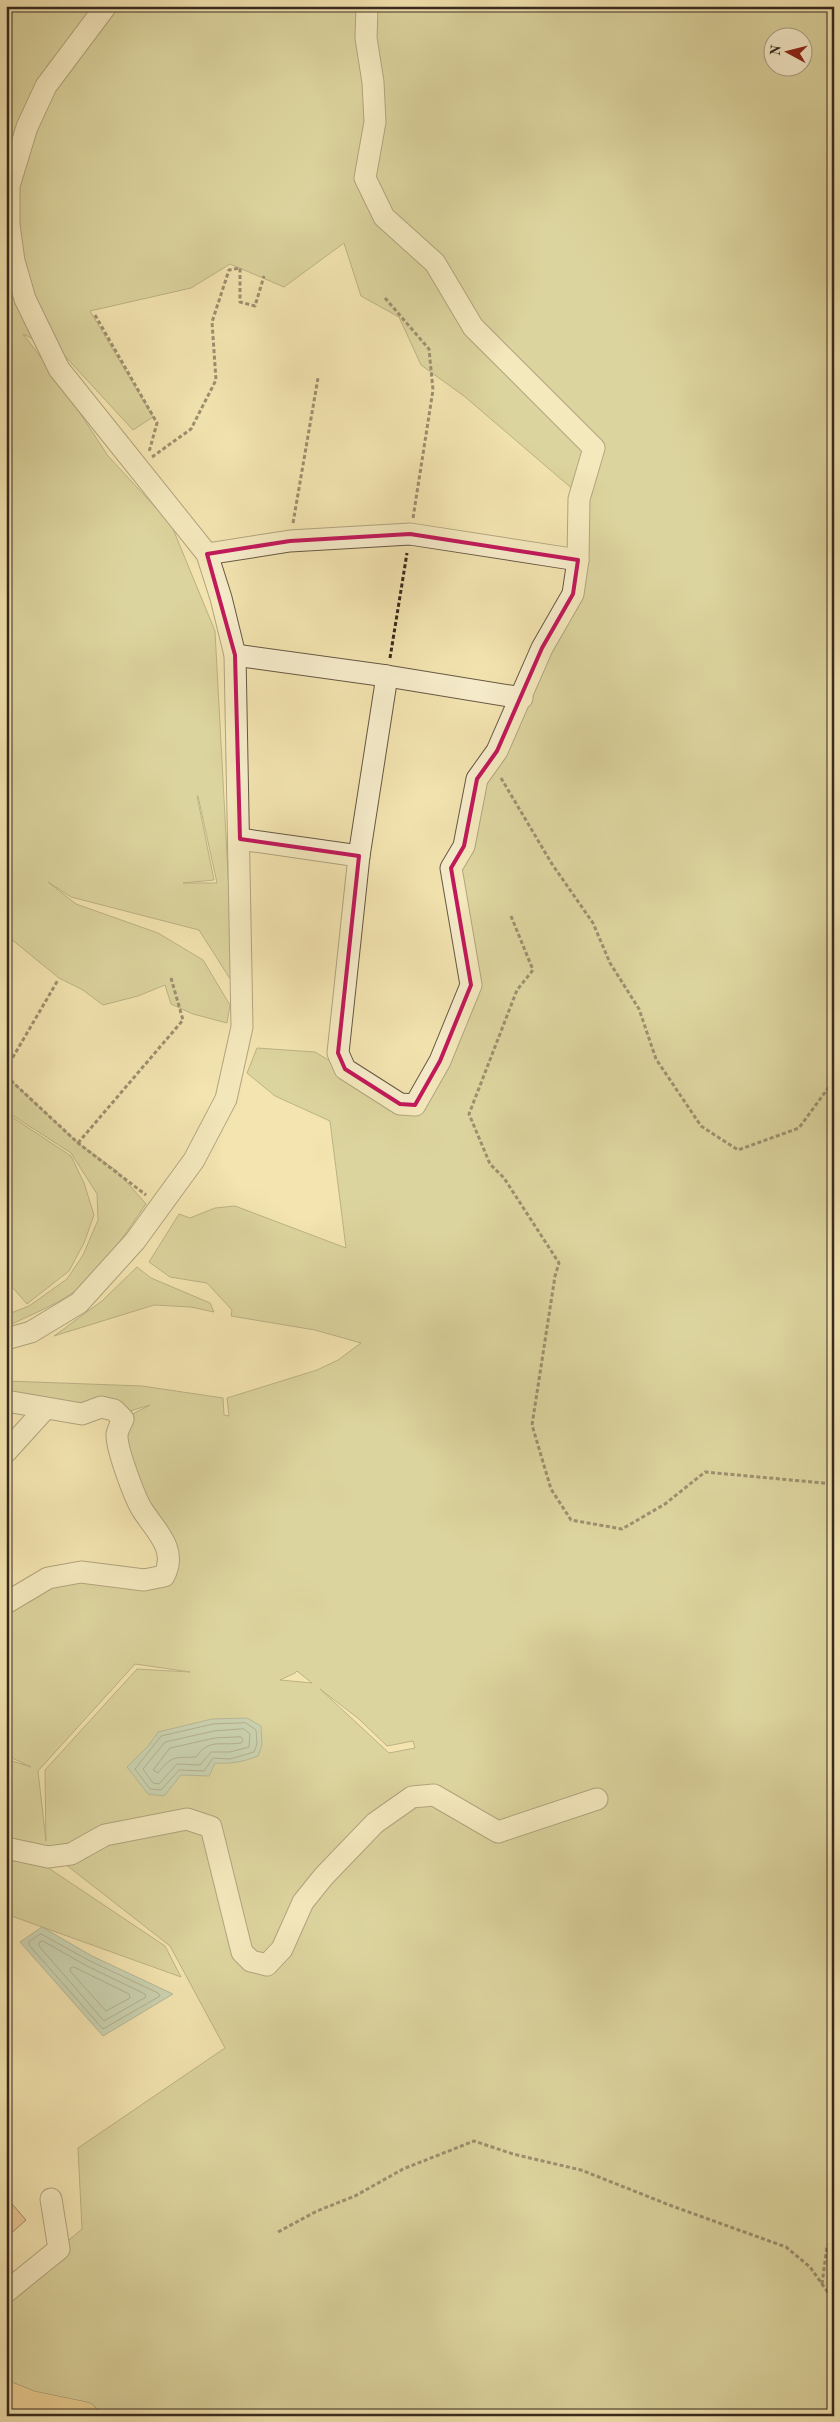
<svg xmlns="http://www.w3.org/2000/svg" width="840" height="2422" font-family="'Old Standard TT',serif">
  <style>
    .green { fill: #c1c287; stroke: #7c7653; fill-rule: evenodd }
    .water { fill: #9cbeb1; stroke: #748277 }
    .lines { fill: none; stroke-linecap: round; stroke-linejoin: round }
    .shore { stroke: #6a7468; stroke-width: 1 }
    .building { fill: #e5a275; stroke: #37291f }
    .minor-casing { stroke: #665843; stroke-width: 23 }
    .major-casing { stroke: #37291f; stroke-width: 29 }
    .path { stroke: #37291f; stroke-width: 3; stroke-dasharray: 4 2.5; stroke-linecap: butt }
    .minor { stroke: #f7edcc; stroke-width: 21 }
    .major { stroke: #eac278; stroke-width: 28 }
    .marked { fill: none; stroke: #c2185b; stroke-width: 4; stroke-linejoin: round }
  </style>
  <rect width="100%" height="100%" fill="#f3e4b0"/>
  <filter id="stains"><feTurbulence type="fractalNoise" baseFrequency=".004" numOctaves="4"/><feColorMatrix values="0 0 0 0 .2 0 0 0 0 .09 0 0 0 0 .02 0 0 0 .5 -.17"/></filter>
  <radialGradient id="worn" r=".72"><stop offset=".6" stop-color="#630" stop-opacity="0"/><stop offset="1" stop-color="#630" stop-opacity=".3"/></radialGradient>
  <g class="green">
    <path d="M6,6H834V2416H6V2293L82,2229L78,2148L225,2048L170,1946L47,1850L6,1848V1759L31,1767L6,1755V1609L73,1578L132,1586L169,1559L118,1433L131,1415L150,1405L123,1413L93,1406L6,1400V1381L142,1386L223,1398L224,1415L229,1416L227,1398L317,1370L338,1360L361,1343L315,1330L231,1316L232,1310L207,1283L170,1277L149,1262L179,1214L190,1218L215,1208L235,1206L346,1248L330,1121L275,1096L247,1073L257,1048L315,1052L413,1110L471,985L455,871L480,782L579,590L583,498L464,396L421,365L399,317L361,296L344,243L284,287L230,264L191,288L90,311L153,417L133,430L63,354L23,334L61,384L108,456L171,524L215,631L234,985L199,930L71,897L48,882L76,904L158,933L203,960L230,1005L227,1023L193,1014L171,1004L165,985L138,996L103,1005L83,990L59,978L11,939L6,931ZM772,38H802V68H772ZM197,796H198L217,883H183L214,880ZM135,1664L190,1672L137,1669L45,1770L46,1841L38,1771ZM297,1671L312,1683L280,1680L295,1673ZM320,1689L359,1719L387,1746L413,1741L415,1748L389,1753Z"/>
    <path d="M6,1076L78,1143L117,1171L146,1204C127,1231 108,1261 84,1284C63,1303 31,1314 6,1327V1315L29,1306L67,1279L83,1255L98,1220L97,1194L71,1153L6,1111Z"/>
    <path d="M6,1113L71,1156L84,1183L94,1215L84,1243L69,1271L27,1304L6,1280Z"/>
    <path d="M137,1267L151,1278L210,1303L214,1312L191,1307L154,1305L54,1336L102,1301Z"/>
    <path d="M6,1860L41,1863L165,1946L181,1977L6,1914Z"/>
  </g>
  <g class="water">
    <path d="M247,1718L261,1726L262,1745L258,1756C243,1762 231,1764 215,1763L209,1776L181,1775L164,1796L148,1794L127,1767L149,1745L158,1732L212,1719Z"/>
    <path d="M42,1927L92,1956L173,1994L103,2036L20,1942Z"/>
  </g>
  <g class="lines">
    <g class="shore">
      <path d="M246,1723L256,1730L257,1744L254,1752L230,1759L213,1758L204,1771L179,1770L161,1790L150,1789L135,1769L161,1736L213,1724Z"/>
      <path d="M244,1729L250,1734L249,1747L230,1752H211L200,1765L177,1764L159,1784L153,1783L143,1769L165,1742L214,1731Z"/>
      <path d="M241,1737L243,1740L241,1743C221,1746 209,1738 196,1757C173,1758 173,1755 158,1773L153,1770L170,1748L215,1738Z"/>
      <path d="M41,1934L90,1961L158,1993L160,1996L103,2029L29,1945V1942Z"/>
      <path d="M43,1941L87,1966L145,1994L146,1997L104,2021L39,1946V1943Z"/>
      <path d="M74,1967L129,1994L130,1998L106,2011L70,1971L71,1968Z"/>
    </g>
  </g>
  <path class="building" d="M6,2197L26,2220L6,2238Z"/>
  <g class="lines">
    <g class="minor-casing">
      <g id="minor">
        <path d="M367,6L366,38L373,82L375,122L365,178L384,217L435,263L473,327L594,448L579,499L578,560L573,594L542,648L497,751L477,779L464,846L451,868L471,985L440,1061L415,1105L400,1104L345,1069L338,1053L359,856L387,676"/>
        <path d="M207,554L290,541L410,534L578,560"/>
        <path d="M235,655L387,676L522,698"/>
        <path d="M240,839L359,856"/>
        <path d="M6,1339L31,1332L79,1303L135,1241L194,1160L226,1099L242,1027L235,655L221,598L207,554L59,369L25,299L14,261L9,225V186L27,127L46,86L106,6"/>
        <path d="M6,1401L82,1414L101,1407L114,1410L123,1419C121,1424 118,1429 117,1434C116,1448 135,1499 143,1511C156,1531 178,1550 164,1576L144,1580L81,1572L48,1578L6,1603"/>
        <path d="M6,1452L46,1408"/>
        <path d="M6,1848L48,1857L71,1854L105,1835L187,1819L211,1827L242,1952L251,1961L267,1965L282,1949L303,1902L324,1876L375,1823L412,1797L434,1795L498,1832L597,1799"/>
        <path d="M6,2292L59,2249L51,2199"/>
      </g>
    </g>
    <g class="major-casing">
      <path id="major" d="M6,2395L31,2405L84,2416"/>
    </g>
    <g class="path">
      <path d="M385,298L429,349L433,390L413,518"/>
      <path d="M95,315L157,423L149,452"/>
      <path d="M152,457L191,429L216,380L212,322L229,270L240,268V302L255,306L264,276"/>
      <path d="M293,523L318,378"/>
      <path d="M390,658L407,553"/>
      <path d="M501,778L552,864L593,923L610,963L639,1009L656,1059L701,1126L738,1150L799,1128L834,1080"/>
      <path d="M511,916L533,970L517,990L469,1114L490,1164L504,1178L559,1263L555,1276L532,1425L551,1489L571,1520L622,1529L665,1504L705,1472L834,1484"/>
      <path d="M6,1069L58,980"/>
      <path d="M6,1076L78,1143L146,1195"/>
      <path d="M78,1143L183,1020L171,978"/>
      <path d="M278,2232L317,2211L355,2196L403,2169L474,2141L513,2154L581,2170L672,2206L786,2247L810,2267L834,2301"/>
      <path d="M822,2284L827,2246L834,2242"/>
    </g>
    <use href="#minor" class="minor"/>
    <use href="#major" class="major"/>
  </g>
  <path d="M0 0H840V2422H0ZM410,534L578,560L573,594L542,648L497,751L477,779L464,846L451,868L471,985L440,1061L415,1105L400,1104L345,1069L338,1053L359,856L240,839L235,655L207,554L290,541Z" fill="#f3e4b0" fill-opacity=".55" fill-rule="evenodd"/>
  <path class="marked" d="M410,534L578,560L573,594L542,648L497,751L477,779L464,846L451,868L471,985L440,1061L415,1105L400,1104L345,1069L338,1053L359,856L240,839L235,655L207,554L290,541Z"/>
  <rect width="840" height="2422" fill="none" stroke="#f3e4b0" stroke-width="25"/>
  <rect x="8" y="8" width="825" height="2407" fill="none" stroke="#37291f" stroke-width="2.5"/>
  <rect x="12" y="12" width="815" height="2397" fill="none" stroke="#37291f"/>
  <g transform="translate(788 52) rotate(277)"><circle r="24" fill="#f7edcc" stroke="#aa9f87"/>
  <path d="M0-4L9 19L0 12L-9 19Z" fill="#8f2418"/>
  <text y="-8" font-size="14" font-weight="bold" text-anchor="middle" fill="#37291f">N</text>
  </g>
  <rect width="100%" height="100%" filter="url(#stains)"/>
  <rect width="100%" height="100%" fill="url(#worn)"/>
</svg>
